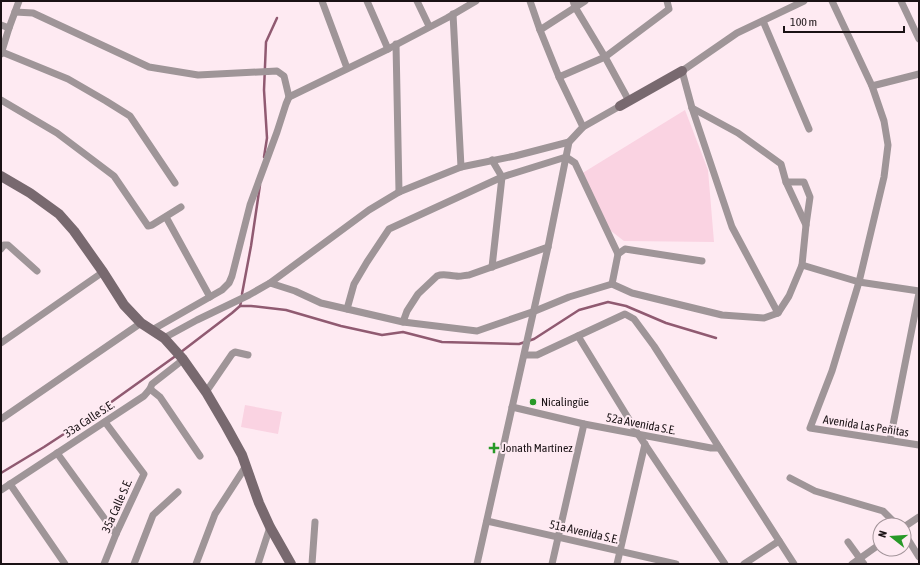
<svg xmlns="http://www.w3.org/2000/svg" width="920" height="565" font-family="'Asap Condensed',sans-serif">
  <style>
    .green { fill: #fad3e2 }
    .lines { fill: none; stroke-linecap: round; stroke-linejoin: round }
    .stream { stroke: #905a71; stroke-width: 2.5 }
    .street { stroke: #9f9598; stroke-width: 7 }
    .secondary { stroke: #78696f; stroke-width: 10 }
    .poi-dot { fill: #289928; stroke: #feeaf2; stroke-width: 1.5 }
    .labels { text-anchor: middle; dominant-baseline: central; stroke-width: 4; stroke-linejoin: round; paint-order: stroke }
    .poi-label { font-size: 12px; fill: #1a1215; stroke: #feeaf2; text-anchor: start }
    .street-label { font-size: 12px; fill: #1a1215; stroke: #feeaf2 }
  </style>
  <rect width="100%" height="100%" fill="#feeaf2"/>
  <g class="green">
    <path d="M685,110L708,170L714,242L624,241L606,227L581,174Z"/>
    <path d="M245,405L282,412L278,434L241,427Z"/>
  </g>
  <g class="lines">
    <g class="stream">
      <path d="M264,157L267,138L264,90L266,42L277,18"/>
      <path d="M242,294L251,246L260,185"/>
      <path d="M240,306H251L286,310L341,326L382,335L403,332L442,342L519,344L534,339L579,310L608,302L626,306L666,323L716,338"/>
      <path d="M181,352L232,313L240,306L241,302"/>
      <path d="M1,473L44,447L96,413L177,355"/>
    </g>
    <g class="street">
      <path d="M322,1L347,68"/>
      <path d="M367,1L388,49"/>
      <path d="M417,1L429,26"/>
      <path d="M530,1L540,30L559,77L583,127"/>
      <path d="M573,1L575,7L605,57L629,101"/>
      <path d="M832,1L872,86L884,121L888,145L884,177L859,282L832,371L810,428L919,445"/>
      <path d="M901,1L919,39"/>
      <path d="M15,12L33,13L149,67L198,75L277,71L284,76L289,97L286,104L277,132L250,205L232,276L229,283L222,290L152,330"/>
      <path d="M453,14L461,167"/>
      <path d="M763,21L809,129"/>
      <path d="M1,25L9,28"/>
      <path d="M540,30L585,1"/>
      <path d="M396,44L399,192"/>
      <path d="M2,52L68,79L106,101L130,116L175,183"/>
      <path d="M1,54L9,28L19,1"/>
      <path d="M559,77L605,57L669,9L667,1"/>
      <path d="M872,86L919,74"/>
      <path d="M289,97L388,49L447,18L476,1"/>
      <path d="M1,100L57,133L114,176L146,223L148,226L152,225L181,207"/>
      <path d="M786,182H804L810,197L806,225"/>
      <path d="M166,217L210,297"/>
      <path d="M1,249L4,245H8L37,271"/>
      <path d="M618,254L625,249L702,261"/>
      <path d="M802,265L859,282L919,291"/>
      <path d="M492,267L502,177L492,160"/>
      <path d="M270,283L295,291L321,303L403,322L477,331L535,311L569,297L612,284L632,293L722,315L764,318L778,313L789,296L802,265L806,225L786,182L781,164L738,133L692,108"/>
      <path d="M347,309L354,284L367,262L389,229L502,177L566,157L575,163L618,254L612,284"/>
      <path d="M778,313L732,227L692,108L682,71L737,33L804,1"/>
      <path d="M403,322L407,311L418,294L437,276C444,273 449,276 456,276C460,277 465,275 469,275L548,247"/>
      <path d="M578,336L638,434L725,564"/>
      <path d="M164,338L197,320L249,295L270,283L369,210L399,192L461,167L515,156L569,142"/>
      <path d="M1,343L103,272"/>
      <path d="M525,355H537L625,314L634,319L654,346L794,564"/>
      <path d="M150,389L160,397L200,456"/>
      <path d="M206,392L232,354L235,352L248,355"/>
      <path d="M512,407L584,424L711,448H719"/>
      <path d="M1,419L141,323"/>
      <path d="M890,440L919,293"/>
      <path d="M57,453L107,522L116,534"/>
      <path d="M790,478L815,491L883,511L897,525"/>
      <path d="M10,484L65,564"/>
      <path d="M1,490L144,396L150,389L152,384L184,359"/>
      <path d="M487,521L676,564"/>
      <path d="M904,527L919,517"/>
      <path d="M904,533L919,557"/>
      <path d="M848,542L864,564"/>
      <path d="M104,564L116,534L144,474L105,422"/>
      <path d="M134,564L153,515L178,492"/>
      <path d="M196,564L215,514L246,466"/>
      <path d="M258,564L270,527"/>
      <path d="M312,564L315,522"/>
      <path d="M477,564L548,247L569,142L583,127L620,106"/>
      <path d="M552,564L584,424"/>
      <path d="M617,564L645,444"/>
      <path d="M744,564L779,541"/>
      <path d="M852,564L880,544"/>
    </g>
    <g class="secondary">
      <path d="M620,106L682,71"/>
      <path d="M1,176L30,193L59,214L74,231L103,272L124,305L141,323L164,338L182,358L206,392L226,426L242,455L259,503L270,527L291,564"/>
    </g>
  </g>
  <g class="poi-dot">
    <circle cx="533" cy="402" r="4"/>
    <path d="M492 442h4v4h4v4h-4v4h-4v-4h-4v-4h4z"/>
  </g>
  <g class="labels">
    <g class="poi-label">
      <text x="541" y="402">Nicalingüe</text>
      <text x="502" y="448">Jonath Martínez</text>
    </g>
    <g class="street-label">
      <text transform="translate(89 419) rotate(-33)">33a Calle S.E.</text>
      <text transform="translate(641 424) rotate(11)">52a Avenida S.E.</text>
      <text transform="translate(866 426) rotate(9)">Avenida Las Peñitas</text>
      <text transform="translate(117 506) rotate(-66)">35a Calle S.E.</text>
      <text transform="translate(584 532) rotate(13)">51a Avenida S.E.</text>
    </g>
  </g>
  <rect width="920" height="565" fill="none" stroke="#1a1215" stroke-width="4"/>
  <g transform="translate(892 537) rotate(287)"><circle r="19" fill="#feeaf2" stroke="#a3949a"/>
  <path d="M0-3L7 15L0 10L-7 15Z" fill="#289928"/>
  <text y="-6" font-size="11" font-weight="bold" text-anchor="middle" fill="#1a1215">N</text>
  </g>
  <path d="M784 26v6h120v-6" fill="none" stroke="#1a1215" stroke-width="2"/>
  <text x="790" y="26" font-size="12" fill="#1a1215" stroke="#feeaf2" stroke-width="3" paint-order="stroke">100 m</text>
</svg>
